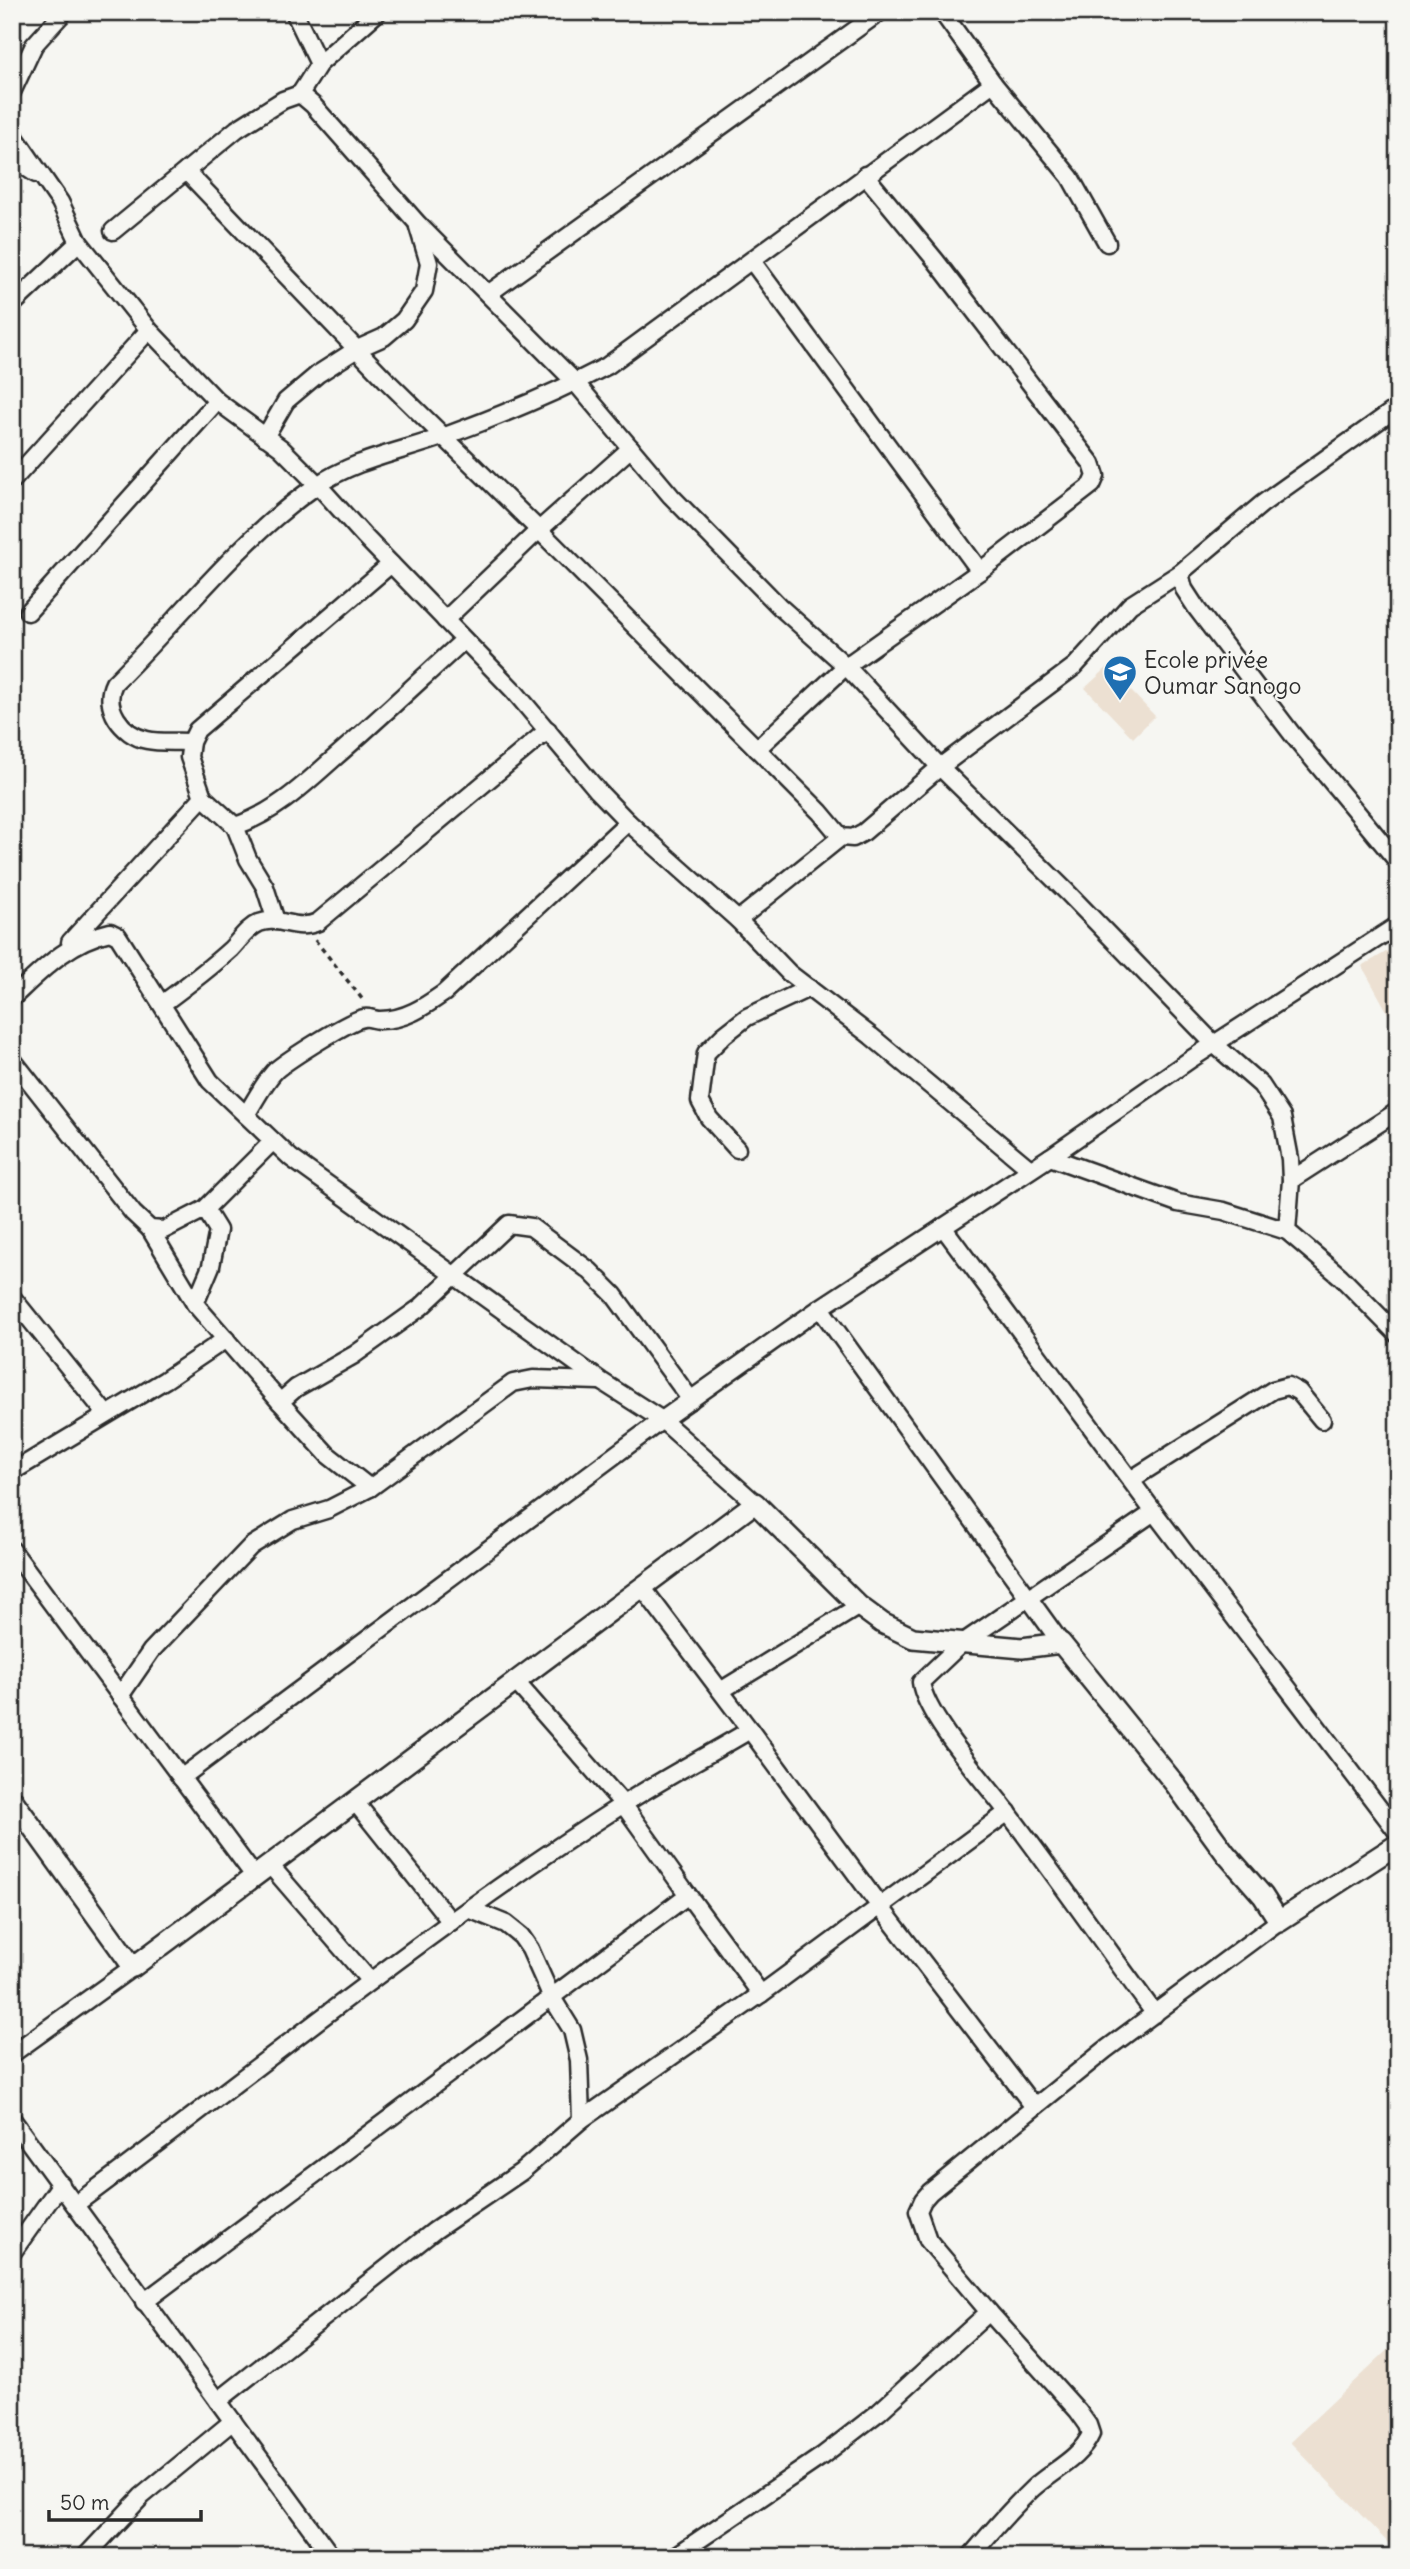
<svg xmlns="http://www.w3.org/2000/svg" width="1410" height="2569" font-family="Delius,sans-serif">
  <style>
    .built { fill: #ece0d2 }
    .lines { fill: none; stroke-linecap: round; stroke-linejoin: round }
    .minor-casing { stroke: #2b2b2b; stroke-width: 21 }
    .tertiary-casing { stroke: #2b2b2b; stroke-width: 24 }
    .path { stroke: #2b2b2b; stroke-width: 3.5; stroke-dasharray: 5 5; stroke-linecap: butt }
    .minor { stroke: #f6f6f2; stroke-width: 16 }
    .tertiary { stroke: #f6f6f2; stroke-width: 19 }
    .labels { text-anchor: middle; dominant-baseline: central; stroke-width: 5; stroke-linejoin: round; paint-order: stroke }
    .poi-label { font-size: 23px; fill: #2b2b2b; stroke: #f6f6f2; text-anchor: start }
  </style>
  <rect width="100%" height="100%" fill="#f6f6f2"/>
  <filter id="ink" filterUnits="userSpaceOnUse"><feTurbulence type="fractalNoise" baseFrequency=".0143" numOctaves="2"/><feDisplacementMap in="SourceGraphic" scale="14" xChannelSelector="R" yChannelSelector="G"/><feConvolveMatrix kernelMatrix="1 2 1 2 8 2 1 2 1" color-interpolation-filters="sRGB"/></filter>
  <g filter="url(#ink)">
    <g class="built">
      <path d="M1108,667L1155,716L1133,738L1085,688Z"/>
      <path d="M1398,945V1022L1394,1024L1362,966Z"/>
      <path d="M1398,2340V2553L1290,2442Z"/>
    </g>
    <g class="lines">
      <g class="minor-casing">
        <g id="minor">
          <path d="M294,12L319,64"/>
          <path d="M942,12L993,83"/>
          <path d="M12,92L34,45L64,12"/>
          <path d="M300,94L319,64L378,12"/>
          <path d="M12,126L15,137L60,202L79,242L149,330L217,401L281,448L318,485L364,536L514,691L598,791L628,822L738,920L789,973L871,1036L1030,1169"/>
          <path d="M12,158L36,174"/>
          <path d="M186,171L389,383L539,530L820,812L841,837L853,838L864,832L940,767L1075,666L1130,605L1180,573"/>
          <path d="M113,231L237,129L283,100L300,94L313,105L418,224L575,382L671,496L780,607L846,666L940,767L1067,892L1214,1044L1261,1085L1282,1117L1290,1159L1291,1180L1287,1231"/>
          <path d="M752,261L980,571"/>
          <path d="M488,294L880,12"/>
          <path d="M12,305L79,242"/>
          <path d="M1398,407L1262,504L1180,573L1184,589L1197,609L1292,734L1398,862"/>
          <path d="M265,437L286,401L318,374L357,349L384,337L404,320L424,291L429,263L418,227"/>
          <path d="M12,481L149,330"/>
          <path d="M391,564L197,730L191,742L189,757L203,797L235,826C273,814 303,786 332,760C377,721 420,680 464,640"/>
          <path d="M28,612L217,401"/>
          <path d="M445,620L539,530L631,448"/>
          <path d="M191,742C177,741 161,743 147,740C122,735 102,707 114,683C181,617 238,540 316,486C355,459 401,452 445,436C500,416 555,393 607,366L993,83L1070,177L1107,243"/>
          <path d="M757,749L846,666L980,571L1092,485L1096,476L1092,464L936,261L865,175"/>
          <path d="M235,826L248,859L265,887L276,921"/>
          <path d="M738,920L841,837"/>
          <path d="M70,942L203,797"/>
          <path d="M12,998C42,970 69,941 110,932L118,936L210,1081L291,1158L601,1381L662,1420L181,1778"/>
          <path d="M162,1004C185,987 209,969 231,949C240,940 247,928 259,923C280,915 295,932 318,922L548,730"/>
          <path d="M12,1059L133,1213L150,1229L164,1230L205,1209"/>
          <path d="M246,1115C255,1101 264,1082 276,1070C288,1060 351,1019 364,1018C369,1017 375,1020 380,1020C405,1020 424,1007 444,993L628,822"/>
          <path d="M737,1149L709,1118L700,1101L706,1053L724,1035L747,1017L809,988"/>
          <path d="M1050,1157L1191,1059L1398,925"/>
          <path d="M1291,1180L1398,1111"/>
          <path d="M943,1227L1154,1512L1398,1833"/>
          <path d="M150,1229L195,1304L280,1402"/>
          <path d="M12,1297L106,1414"/>
          <path d="M195,1304L211,1266L218,1230L205,1209L273,1141"/>
          <path d="M820,1308L1061,1643"/>
          <path d="M12,1472L165,1380L226,1339"/>
          <path d="M1132,1479L1273,1390L1288,1386L1299,1392L1322,1420"/>
          <path d="M370,1488L328,1455L280,1402L296,1388L354,1355L421,1307L509,1224L531,1227L590,1271L614,1295L691,1400"/>
          <path d="M755,1503L662,1420L820,1308L1050,1157L1178,1203L1224,1211L1287,1231L1340,1276L1398,1335"/>
          <path d="M1154,1512L961,1644L921,1682C925,1716 984,1781 1006,1810C1057,1877 1105,1946 1155,2014"/>
          <path d="M12,1550L255,1877"/>
          <path d="M642,1587L750,1730"/>
          <path d="M722,1690L859,1606"/>
          <path d="M120,1696L151,1651L251,1546L293,1520L329,1509L370,1488L513,1383L533,1379L599,1381"/>
          <path d="M356,1803L451,1922"/>
          <path d="M270,1865L370,1981"/>
          <path d="M688,1895L761,1994"/>
          <path d="M12,2054L133,1967"/>
          <path d="M12,2119L332,2557"/>
          <path d="M581,2120L761,1994L1008,1812"/>
          <path d="M76,2204C257,2070 432,1926 622,1805C664,1778 708,1755 750,1730L879,1905L1034,2107"/>
          <path d="M12,2253L61,2184"/>
          <path d="M144,2302L688,1895L623,1804L516,1682"/>
          <path d="M218,2401L434,2231L521,2172L581,2120L579,2060L572,2030L551,1996L530,1949L521,1936L506,1924L469,1909"/>
          <path d="M85,2557L142,2496L233,2421"/>
          <path d="M674,2557L822,2456L879,2412L989,2312L928,2240L918,2211L923,2200L930,2192L1105,2050L1279,1921"/>
          <path d="M970,2557C990,2533 1010,2510 1032,2489C1051,2471 1080,2459 1091,2434L1088,2425L1078,2411L989,2312"/>
        </g>
      </g>
      <g class="tertiary-casing">
        <path id="tertiary" d="M12,1799L133,1967L755,1503L859,1606L882,1623L913,1638L1022,1648L1061,1643L1175,1784L1226,1854L1263,1896L1279,1921L1398,1844"/>
      </g>
      <path class="path" d="M315,940L363,1000"/>
      <use href="#minor" class="minor"/>
      <use href="#tertiary" class="tertiary"/>
    </g>
  </g>
  <defs>
    <g id="school-pin" transform="scale(1.75)"><path d="M0 17L-7.5 6A9.5 9.5 0 1 1 7.5 6Z" fill="#1f6fb2" stroke="#f6f6f2"/><path d="M0-5L7-2L0 1L-7-2ZM-4 1L0 2.5L4 1V4Q0 6-4 4Z" fill="#fff"/></g>
  </defs>
  <g fill-rule="evenodd">
    <use href="#school-pin" x="1120" y="672"/>
  </g>
  <g class="labels">
    <g class="poi-label">
      <text x="1144" y="659">Ecole privée<tspan x="1144" dy="26">Oumar Sanogo</tspan></text>
    </g>
  </g>
  <rect width="1410" height="2569" fill="none" stroke="#f6f6f2" stroke-width="42"/>
  <rect x="21" y="21" width="1368" height="2527" fill="none" stroke="#2b2b2b" stroke-width="2.5" filter="url(#ink)"/>
  <path d="M49 2510v10h152v-10" fill="none" stroke="#2b2b2b" stroke-width="3.5"/>
  <text x="60" y="2510" font-size="21" fill="#2b2b2b" stroke="#f6f6f2" stroke-width="5" paint-order="stroke">50 m</text>
</svg>
